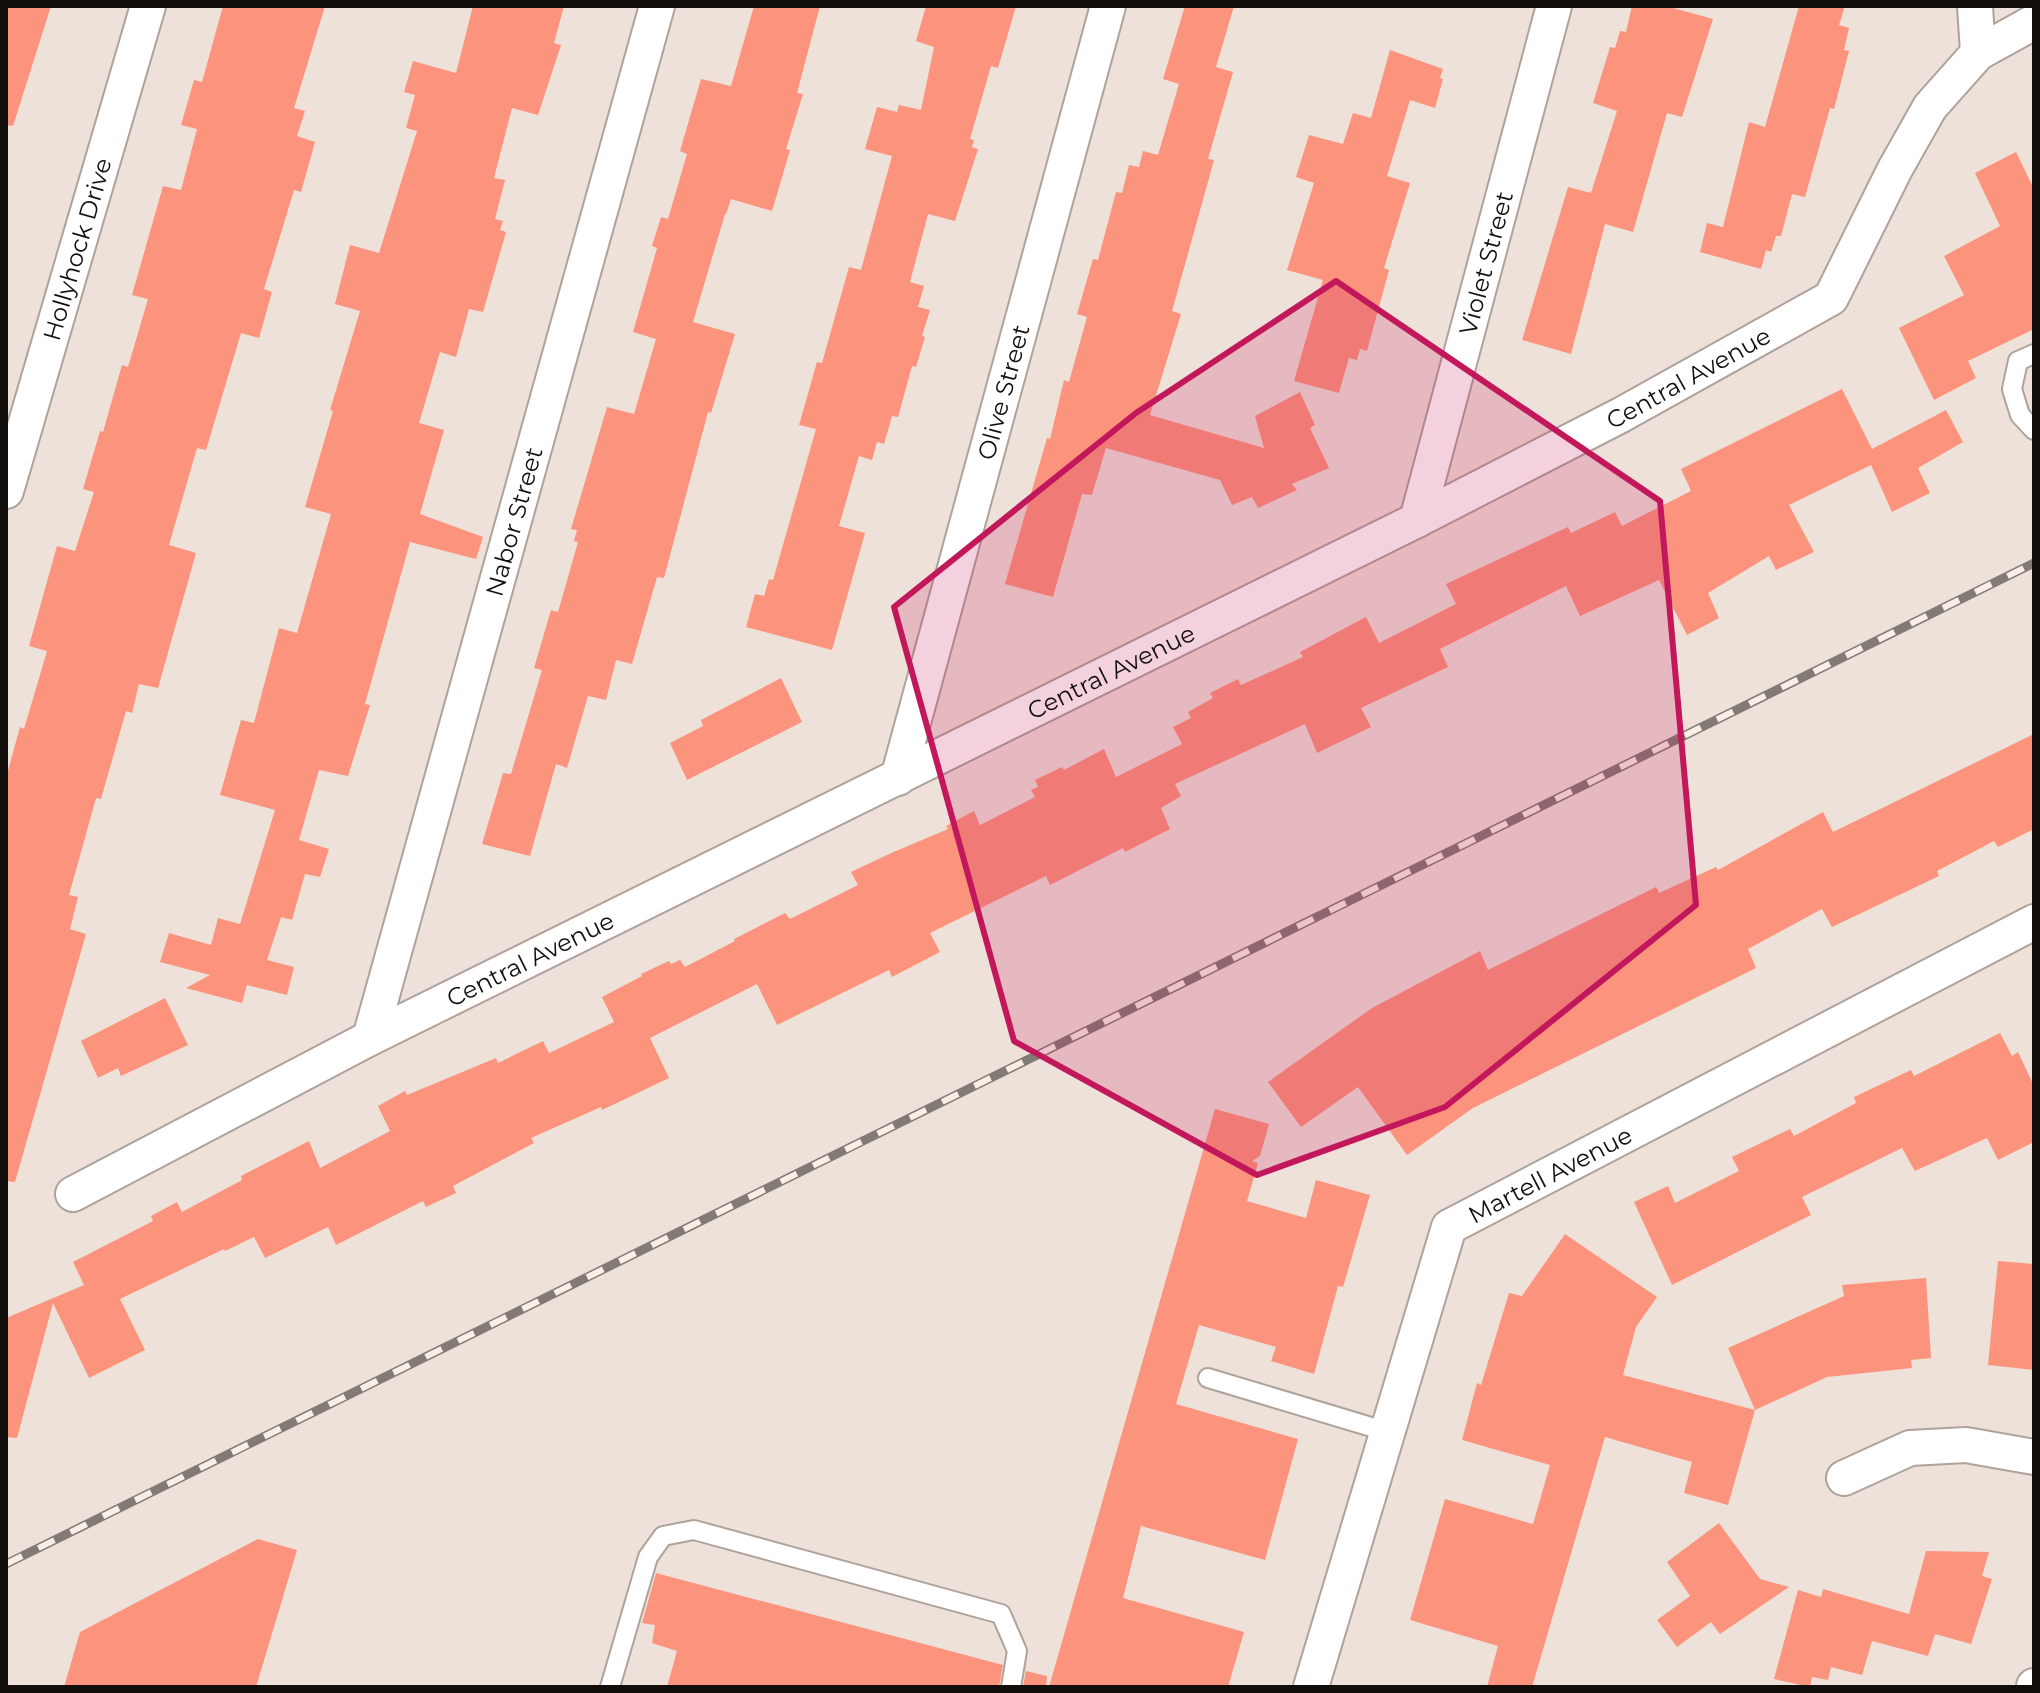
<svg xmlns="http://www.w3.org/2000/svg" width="2040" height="1693" font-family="Montserrat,sans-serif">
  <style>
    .building { fill: #fc947d }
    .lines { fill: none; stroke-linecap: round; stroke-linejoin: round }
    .service-casing { stroke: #aea29a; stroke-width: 22 }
    .minor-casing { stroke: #aea29a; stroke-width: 38 }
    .service { stroke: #fff; stroke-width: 18 }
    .minor { stroke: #fff; stroke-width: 34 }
    .rail-casing { stroke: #827a74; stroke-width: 9 }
    .rail { stroke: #fbeee6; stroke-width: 6; stroke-dasharray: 18; stroke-linecap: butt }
    .marked { fill: #c2185b; fill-opacity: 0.2; stroke: #c2185b; stroke-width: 6; stroke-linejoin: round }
    .labels { text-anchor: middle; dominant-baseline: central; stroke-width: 7; stroke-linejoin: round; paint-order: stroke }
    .street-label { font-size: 24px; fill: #120e0b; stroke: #fbeee6 }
  </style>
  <rect width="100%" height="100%" fill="#eee1d9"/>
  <g class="building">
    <path d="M6,6H51L13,126L6,125Z"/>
    <path d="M223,6H325L294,108L305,111L297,136L315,142L301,192L294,190L264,289L272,292L259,338L241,333L206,450L197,448L169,545L196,553L158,688L139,684L132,713L126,711L101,799L96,798L69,895L78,897L70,929L86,934L15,1182L6,1181V778L20,727L24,729L47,651L29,646L57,546L75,551L94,492L83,489L100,431L103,432L122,365L128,367L148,299L132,295L163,186L181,190L197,129L181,125L194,80L202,82Z"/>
    <path d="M473,6H564L554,43L561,45L538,115L512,108L494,178L505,180L495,219L503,221L500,230L506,232L483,312L469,309L456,357L440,352L419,423L444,430L420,514L483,537L476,559L410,542L365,704L370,705L348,776L319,770L299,840L329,849L320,877L305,874L292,920L281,917L267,960L294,967L287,995L247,985L242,1003L186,988L210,975L160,962L169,933L211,945L218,918L240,924L275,810L220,795L241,720L254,723L279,628L297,633L331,514L305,507L333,411L330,410L360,311L335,304L350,245L379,253L417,131L406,128L415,95L404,92L413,61L456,73Z"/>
    <path d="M754,6H820L797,93L803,94L786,149L790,150L772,211L731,199L726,214H725L693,322L735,334L711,413L708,412L664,578L657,577L632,664L616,660L606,700L588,696L567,768L556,764L530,856L482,844L503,773L511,774L542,670L534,668L551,610L558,612L578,542L574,541L577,530L571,529L607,407L634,414L656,339L633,332L657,248L652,246L661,217L668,219L687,154L680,151L701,79L731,86Z"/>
    <path d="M926,6H1016L998,68L991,66L970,139L974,140L972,147L978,149L955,221L928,214L910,282L924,286L918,307L930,310L922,336L925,337L916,367L912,366L898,417L892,416L884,444L877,442L872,460L859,456L839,526L865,533L832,650L746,627L755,594L764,596L769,579L773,580L816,429L799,425L817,362L822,363L849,267L861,270L892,156L865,149L877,107L897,112L899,105L921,110L934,47L916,41Z"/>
    <path d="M1185,6H1234L1216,67L1233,72L1208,159L1214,160L1172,311L1181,314L1150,415L1264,448L1255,416L1300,392L1315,425L1310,428L1329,468L1292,484L1297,490L1258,508L1252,497L1232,505L1220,480L1106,448L1092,495L1082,494L1053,597L1005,584L1047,438L1050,439L1064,380L1069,382L1087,317L1077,314L1093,259L1098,260L1116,192L1122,193L1129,165L1139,167L1143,151L1158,155L1179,84L1163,79Z"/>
    <path d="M1632,6H1666L1713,19L1682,117L1667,113L1633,232L1605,224L1571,354L1522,340L1568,187L1591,193L1617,111L1593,103L1610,47L1615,48L1620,31L1626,32Z"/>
    <path d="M1799,6H1845L1839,25L1849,28L1844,50L1849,51L1834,109L1830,108L1805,197L1792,194L1781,236H1776L1771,252L1766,250L1761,269L1700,252L1707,223L1723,227L1749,122L1765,127Z"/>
    <path d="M1390,50L1443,69L1440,78L1443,79L1435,108L1410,100L1387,176L1410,183L1384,268L1389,270L1367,351L1360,349L1357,360L1349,358L1339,393L1294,381L1323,280L1287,270L1314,183L1296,177L1309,135L1343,144L1353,113L1371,118Z"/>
    <path d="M2016,152L2034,189V329L1968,361L1976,378L1934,400L1899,328L1964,295L1944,256L2000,226L1975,173Z"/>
    <path d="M1842,389L1872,449L1946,410L1963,442L1918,468L1930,493L1892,512L1871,465L1789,505L1814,552L1776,570L1769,556L1708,593L1719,618L1687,635L1659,580L1580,616L1566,586L1440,649L1448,667L1361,708L1371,727L1317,753L1305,724L1175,784L1181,796L1161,808L1170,829L1125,852L1123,848L1050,885L1046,876L930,933L940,952L892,977L889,970L777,1025L757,984L650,1038L669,1078L602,1110L601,1107L531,1138L534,1143L453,1186L456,1193L426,1207L423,1201L336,1245L328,1227L265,1258L254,1237L225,1251L224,1249L120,1299L145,1350L89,1378L53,1303L17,1438L6,1437V1318L84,1285L73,1262L153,1221L151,1216L177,1202L182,1212L242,1180L241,1176L309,1141L320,1168L390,1131L378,1106L405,1091L407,1095L496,1058L498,1063L543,1041L549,1053L614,1022L602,997L642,976L641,974L669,961L671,964L680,960L685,967L735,941L734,939L785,913L790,919L858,885L851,872L889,854L948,829L946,826L974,811L980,825L1035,797L1031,790L1038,787L1035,780L1062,767L1064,770L1104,749L1116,777L1182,744L1173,727L1191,718L1188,712L1213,698L1210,693L1238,679L1241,685L1303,657L1300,652L1366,617L1379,643L1456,604L1446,584L1568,527L1571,533L1615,512L1622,526L1691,491L1681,469Z"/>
    <path d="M781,678L802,722L687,780L670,743L703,726L701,720Z"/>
    <path d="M2034,734V829L1998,847L1994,841L1937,871L1939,876L1832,927L1822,909L1748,949L1756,968L1473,1108L1407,1155L1358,1087L1301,1127L1268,1082L1372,1008L1480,951L1488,970L1656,887L1659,893L1716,867L1718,870L1823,812L1833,832Z"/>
    <path d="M165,998L188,1045L121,1076L118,1068L98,1078L81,1041Z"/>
    <path d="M2000,1033L2012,1056L2018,1052L2034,1086V1142L1998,1160L1987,1138L1915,1171L1902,1148L1802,1197L1811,1215L1672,1285L1634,1202L1668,1186L1675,1203L1739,1171L1732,1157L1790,1129L1794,1136L1856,1103L1854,1097L1911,1070L1914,1076Z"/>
    <path d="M1215,1109L1269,1124L1260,1156L1252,1161L1258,1163L1247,1201L1306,1218L1316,1180L1370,1195L1343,1287L1338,1286L1314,1374L1271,1361L1276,1347L1199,1325L1176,1404L1298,1439L1265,1560L1141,1526L1123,1598L1244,1632L1228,1687H1049Z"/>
    <path d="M1565,1234L1657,1297L1636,1327L1623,1375L1755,1410L1728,1505L1684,1493L1692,1462L1605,1437L1532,1687H1487L1498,1646L1410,1620L1445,1499L1533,1524L1550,1465L1462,1440L1477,1383L1481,1385L1509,1293L1522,1296Z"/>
    <path d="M1998,1261L2034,1264V1370L1988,1365Z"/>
    <path d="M1926,1278L1931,1358L1911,1360L1912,1368L1827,1377L1755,1410L1728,1348L1844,1296L1842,1285Z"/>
    <path d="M1719,1523L1760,1579L1789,1587L1720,1634L1711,1622L1677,1647L1657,1620L1690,1596L1667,1562Z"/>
    <path d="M258,1539L297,1550L256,1687H64L80,1632Z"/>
    <path d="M1926,1551L1989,1552L1982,1576L1992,1579L1971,1644L1935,1634L1928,1656L1872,1641L1862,1675L1831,1667L1828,1680L1812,1677L1810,1687L1774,1679L1798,1590L1821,1597L1823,1589L1909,1614Z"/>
    <path d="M656,1573L1003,1665L999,1687H667L677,1651L652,1643L655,1625L642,1623Z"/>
    <path d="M1026,1671L1047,1676L1046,1687H1023Z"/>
  </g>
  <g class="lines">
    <g class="service-casing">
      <g id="service">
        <path d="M2034,354L2018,361L2012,389L2020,415L2034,430"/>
        <path d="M1208,1378L1388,1432"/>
        <path d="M610,1687L648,1557L663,1536L694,1530L1001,1614L1017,1651L1011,1687"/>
      </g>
    </g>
    <g class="minor-casing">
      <g id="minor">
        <path d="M1975,6L1978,53"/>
        <path id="s1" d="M6,491L148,6"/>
        <path id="s2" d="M1417,520L1554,6"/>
        <path id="s3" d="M898,778L1108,6"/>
        <path id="s4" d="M370,1038L657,6"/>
        <path id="s5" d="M73,1194L370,1038L1417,520L1621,415L1831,298L1895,169L1930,107L1978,53L2034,22"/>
        <path d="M1844,1478L1910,1448L1966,1445L2034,1457"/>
        <path id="s6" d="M1311,1687L1449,1227L2034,922"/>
        <path d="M2034,1687V1686"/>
      </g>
    </g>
    <use href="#service" class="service"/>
    <use href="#minor" class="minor"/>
    <g class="rail-casing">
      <path id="rail" d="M6,1564L2034,563"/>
    </g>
    <use href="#rail" class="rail"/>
  </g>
  <path class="marked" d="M1336,281L1660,501L1696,905L1445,1107L1257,1175L1014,1041L894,607L1136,413Z"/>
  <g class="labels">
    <g class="street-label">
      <text stroke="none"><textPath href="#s1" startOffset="252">Hollyhock Drive</textPath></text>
      <text stroke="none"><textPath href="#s2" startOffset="266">Violet Street</textPath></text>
      <text stroke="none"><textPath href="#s5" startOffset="1810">Central Avenue</textPath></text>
      <text stroke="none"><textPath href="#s3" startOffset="400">Olive Street</textPath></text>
      <text stroke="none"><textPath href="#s4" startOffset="536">Nabor Street</textPath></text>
      <text stroke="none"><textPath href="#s5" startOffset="1162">Central Avenue</textPath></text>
      <text stroke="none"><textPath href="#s5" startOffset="514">Central Avenue</textPath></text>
      <text stroke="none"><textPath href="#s6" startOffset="594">Martell Avenue</textPath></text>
    </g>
  </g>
  <rect width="2040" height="1693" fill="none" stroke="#120e0b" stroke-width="16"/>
</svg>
